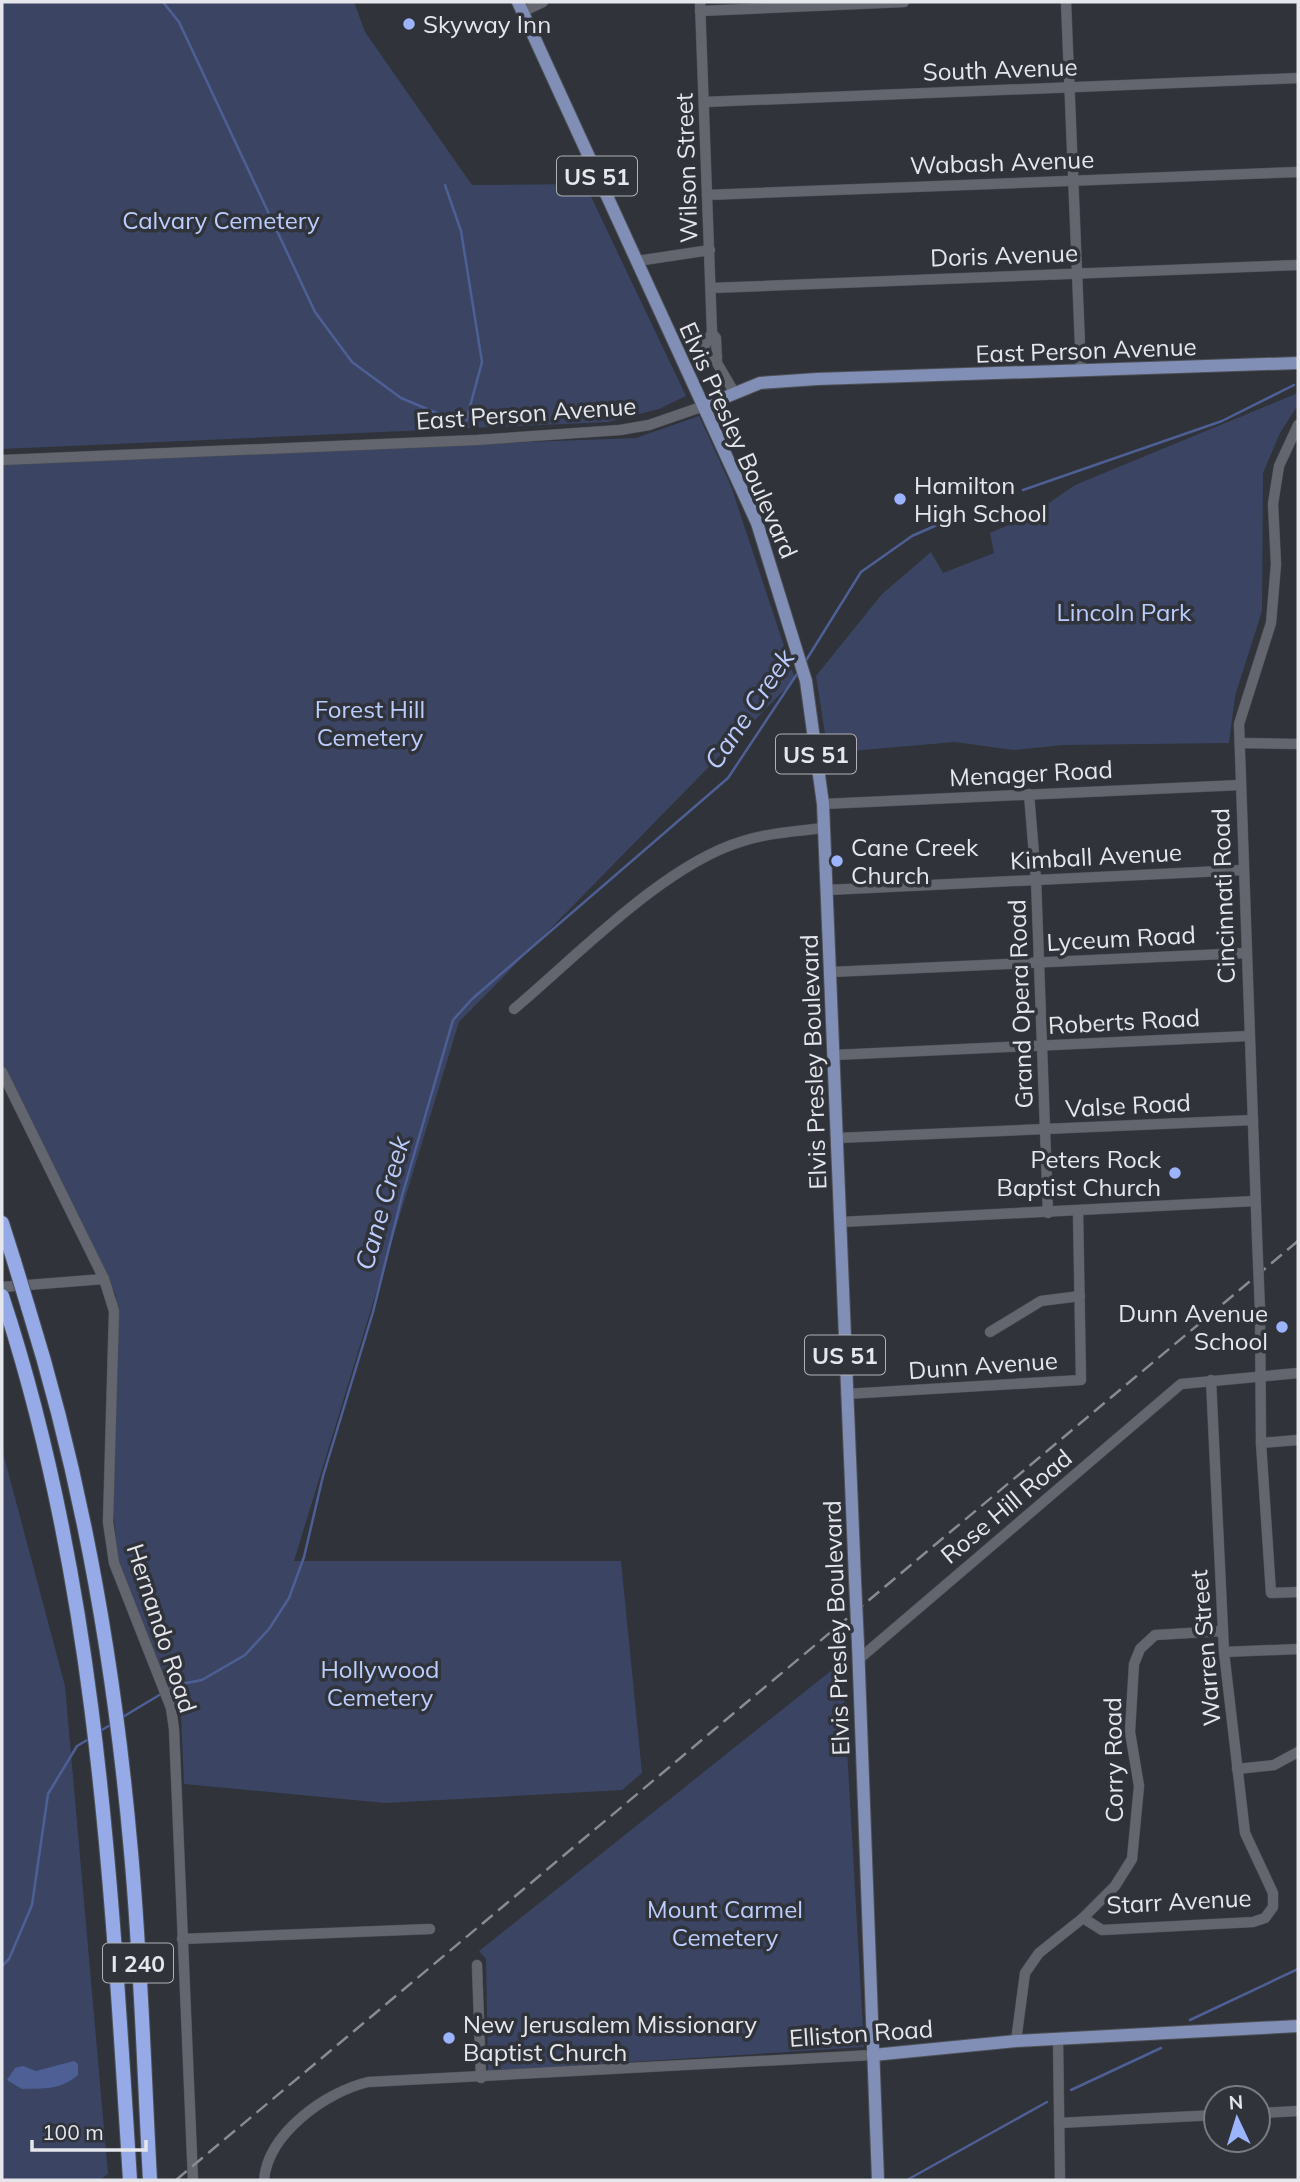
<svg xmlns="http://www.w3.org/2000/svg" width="1300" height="2182" font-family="Mulish,sans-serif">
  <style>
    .green { fill: #3b4563 }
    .water { fill: #4e5f95 }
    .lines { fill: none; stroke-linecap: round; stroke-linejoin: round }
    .stream { stroke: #4e5f95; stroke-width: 2.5 }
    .minor-casing { stroke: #4d5056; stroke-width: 11 }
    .major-casing { stroke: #4d5056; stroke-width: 14 }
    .highway-casing { stroke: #4d5056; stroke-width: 16 }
    .minor { stroke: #63666e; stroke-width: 10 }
    .major { stroke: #818fb6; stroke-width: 12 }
    .highway { stroke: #95aae6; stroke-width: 14 }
    .rail { stroke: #898b91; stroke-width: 2.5; stroke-dasharray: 14 7; stroke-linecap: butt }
    .minor-bridge-casing { stroke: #4d5056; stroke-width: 11; stroke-linecap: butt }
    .major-bridge-casing { stroke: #4d5056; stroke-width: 14; stroke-linecap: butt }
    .highway-bridge-casing { stroke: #4d5056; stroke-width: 16; stroke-linecap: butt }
    .minor-bridge { stroke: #63666e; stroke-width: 10 }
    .major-bridge { stroke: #818fb6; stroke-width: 12 }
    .highway-bridge { stroke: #95aae6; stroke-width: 14 }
    .poi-dot { fill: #9cb4fd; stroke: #30333a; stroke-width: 2.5 }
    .labels { text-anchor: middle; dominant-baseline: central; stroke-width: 7; stroke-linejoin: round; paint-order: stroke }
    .shield { fill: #30333a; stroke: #afb1b7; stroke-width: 2 }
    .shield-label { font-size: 23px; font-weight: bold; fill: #e5e7ec }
    .poi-label { font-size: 24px; fill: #e5e7ec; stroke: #30333a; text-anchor: start }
    .street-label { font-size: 24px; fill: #e5e7ec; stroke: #30333a }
    .park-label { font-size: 24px; fill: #bbcdfe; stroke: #30333a }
    .water-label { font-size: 26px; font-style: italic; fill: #bbccfd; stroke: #30333a }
  </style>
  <rect width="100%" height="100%" fill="#30333a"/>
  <g class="green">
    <path d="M2,2H354L365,32L472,185L585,184L686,396L659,409L608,422L2,449Z"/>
    <path d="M1298,393V405L1280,433L1263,473L1262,611L1235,696L1229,743L1063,745L1013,750L955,742L828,753L816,676L882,594L931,552L943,573L994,553L990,533L1033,514L1075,485Z"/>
    <path d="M699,416L731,486L795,679L459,1022L294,1561H621L642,1773L622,1790L385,1803L184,1784L181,1716L118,1562L113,1508L116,1296L2,1065V462L636,438Z"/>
    <path d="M2,1449L65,1686L108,2174L100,2180H2Z"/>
    <path d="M842,1662L864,2047L488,2071L486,1959L479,1951Z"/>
  </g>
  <path class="water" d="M74,2061L78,2064V2075C58,2091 44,2088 22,2089L7,2080L15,2068L23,2066L36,2071Z"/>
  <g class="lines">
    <g class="stream">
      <path d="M163,2L179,22L315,312L352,362L401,398L465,425L482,362L461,231L445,185"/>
      <path d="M1023,490L1222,421L1294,385"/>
      <path d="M805,662L861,572L912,536L946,521"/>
      <path d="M121,1718L176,1685L202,1680L245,1655L269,1629L289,1598L304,1557L323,1476L373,1312L402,1196L453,1020L472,999L728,778L799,671"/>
      <path d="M100,1731L112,1724"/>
      <path d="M2,1966L9,1959L32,1905L48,1794L77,1746L89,1739"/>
      <path d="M1190,2020L1298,1969"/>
      <path d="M1071,2090L1161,2048"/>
      <path d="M907,2180L1047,2102"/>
    </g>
    <g class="minor-casing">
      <g id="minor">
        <path d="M700,2L712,333L716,338L717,363L734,392"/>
        <path d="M1066,2L1081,370"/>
        <path d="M700,11L904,2"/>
        <path d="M522,12L543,2"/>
        <path d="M704,102L1298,78"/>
        <path d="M707,195L1298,172"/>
        <path d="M637,261L710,250"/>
        <path d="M711,288L1298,265"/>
        <path d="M712,333L700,354L706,361L717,356"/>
        <path d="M2,460L477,440L620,430L649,425L704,406"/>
        <path d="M1240,743L1298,744"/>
        <path d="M1029,794L1036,879L1048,1213"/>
        <path d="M823,804L1240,785"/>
        <path d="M827,890L1242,870"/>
        <path d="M831,972L1246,953"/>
        <path d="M514,1009C577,956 663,866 740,842C767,833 796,831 824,828"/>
        <path d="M834,1055L1249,1036"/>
        <path d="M2,1072L104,1279L114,1311L108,1522L114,1563L171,1708L174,1729L193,2180"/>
        <path d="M837,1138L1253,1120"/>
        <path d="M841,1222L1255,1201"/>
        <path d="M1257,1237L1239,724L1271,623L1276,564L1273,504L1279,466L1298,425"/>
        <path d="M2,1287L104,1279"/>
        <path d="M1260,1310L1261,1443L1271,1593L1298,1592"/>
        <path d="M990,1332L1041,1301L1080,1296"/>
        <path d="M846,1394L1081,1380L1078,1211"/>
        <path d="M1261,1443L1298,1440"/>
        <path d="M1224,1652L1298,1649"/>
        <path d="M859,1659L1181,1384L1298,1373"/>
        <path d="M1237,1769L1274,1765L1298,1752"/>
        <path d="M1083,1918L1102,1930L1253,1922L1265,1918L1273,1907V1893L1245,1833L1224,1652L1211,1380"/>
        <path d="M182,1939L430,1929"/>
        <path d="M477,1965L481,2078"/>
        <path d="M1058,2040L1060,2180"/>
        <path d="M1016,2041L1025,1973L1039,1953L1083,1918L1115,1886L1132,1859L1139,1786L1130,1732L1134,1664L1140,1649L1155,1635L1223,1631"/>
        <path d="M1258,2113L1298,2111"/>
        <path d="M1059,2123L1216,2115"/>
        <path d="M264,2180C268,2133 326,2092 368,2082L873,2055"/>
      </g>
    </g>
    <g class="major-casing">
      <g id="major">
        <path d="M518,2L757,523L806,681L823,804L855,1580"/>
        <path d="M704,406L760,383L817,379L1298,363"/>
        <path d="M858,1644L878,2180"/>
        <path d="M873,2055L1016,2041L1298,2026"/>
      </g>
    </g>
    <g class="highway-casing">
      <g id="highway">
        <path d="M2,1223L14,1261"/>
        <path d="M2,1296C97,1584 111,1881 130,2180"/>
        <path d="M28,1307C83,1483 115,1669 131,1852C141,1961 144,2071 150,2180"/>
      </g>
    </g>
    <use href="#minor" class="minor"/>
    <use href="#major" class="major"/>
    <use href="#highway" class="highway"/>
    <path class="rail" d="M176,2180L1298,1241"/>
    <g class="minor-bridge-casing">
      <path id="minor-bridge" d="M1257,1237L1260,1310"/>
    </g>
    <g class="major-bridge-casing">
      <path id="major-bridge" d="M855,1580L858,1644"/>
    </g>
    <g class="highway-bridge-casing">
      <path id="highway-bridge" d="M14,1261L28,1307"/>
    </g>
    <use href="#minor-bridge" class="minor-bridge"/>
    <use href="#major-bridge" class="major-bridge"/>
    <use href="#highway-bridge" class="highway-bridge"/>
  </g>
  <g class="poi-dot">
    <circle cx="409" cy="24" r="7"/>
    <circle cx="900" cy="499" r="7"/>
    <circle cx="837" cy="861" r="7"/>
    <circle cx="1175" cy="1173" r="7"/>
    <circle cx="1282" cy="1327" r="7"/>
    <circle cx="449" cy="2038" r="7"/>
  </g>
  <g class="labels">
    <g class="shield">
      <rect x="557" y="156.5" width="80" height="39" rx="5"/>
      <rect x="776" y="734.5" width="80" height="39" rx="5"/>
      <rect x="805" y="1335.5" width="80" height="39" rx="5"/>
      <rect x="103" y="1943.5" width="70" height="39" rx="5"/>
    </g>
    <g class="shield-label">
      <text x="597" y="176">US 51</text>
      <text x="816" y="754">US 51</text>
      <text x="845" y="1355">US 51</text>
      <text x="138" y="1963">I 240</text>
    </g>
    <g class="poi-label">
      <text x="423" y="24">Skyway Inn</text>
      <text x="914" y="485">Hamilton<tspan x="914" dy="28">High School</tspan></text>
      <text x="851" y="847">Cane Creek<tspan x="851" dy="28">Church</tspan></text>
      <text x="1161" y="1159" text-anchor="end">Peters Rock<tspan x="1161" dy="28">Baptist Church</tspan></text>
      <text x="1268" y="1313" text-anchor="end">Dunn Avenue<tspan x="1268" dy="28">School</tspan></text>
      <text x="463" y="2024">New Jerusalem Missionary<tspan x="463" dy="28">Baptist Church</tspan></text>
    </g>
    <g class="street-label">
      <text transform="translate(1000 69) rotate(-2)">South Avenue</text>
      <text transform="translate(1002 162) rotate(-2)">Wabash Avenue</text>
      <text transform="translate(686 168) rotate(-92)">Wilson Street</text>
      <text transform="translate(1004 255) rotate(-2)">Doris Avenue</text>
      <text transform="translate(1086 350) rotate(-2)">East Person Avenue</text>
      <text transform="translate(526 413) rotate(-4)">East Person Avenue</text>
      <text transform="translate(739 440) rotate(66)">Elvis Presley Boulevard</text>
      <text transform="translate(1031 773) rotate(-3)">Menager Road</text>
      <text transform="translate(1096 856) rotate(-3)">Kimball Avenue</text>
      <text transform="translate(1223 896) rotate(-92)">Cincinnati Road</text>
      <text transform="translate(1121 938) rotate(-3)">Lyceum Road</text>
      <text transform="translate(1020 1004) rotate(-92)">Grand Opera Road</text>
      <text transform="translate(1124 1021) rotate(-3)">Roberts Road</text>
      <text transform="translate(813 1062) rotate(-92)">Elvis Presley Boulevard</text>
      <text transform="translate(1128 1105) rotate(-3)">Valse Road</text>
      <text transform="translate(983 1365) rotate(-4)">Dunn Avenue</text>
      <text transform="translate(1006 1506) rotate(-40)">Rose Hill Road</text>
      <text transform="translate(162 1628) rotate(72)">Hernando Road</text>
      <text transform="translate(836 1628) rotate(-92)">Elvis Presley Boulevard</text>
      <text transform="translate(1205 1648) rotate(-95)">Warren Street</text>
      <text transform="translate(1113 1760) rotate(-91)">Corry Road</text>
      <text transform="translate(1179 1901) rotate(-3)">Starr Avenue</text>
      <text transform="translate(861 2033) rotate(-4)">Elliston Road</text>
    </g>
    <g class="park-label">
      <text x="221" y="220">Calvary Cemetery</text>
      <text x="1124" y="612">Lincoln Park</text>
      <text x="370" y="709">Forest Hill<tspan x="370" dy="28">Cemetery</tspan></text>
      <text x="380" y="1669">Hollywood<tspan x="380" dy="28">Cemetery</tspan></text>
      <text x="725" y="1909">Mount Carmel<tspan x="725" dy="28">Cemetery</tspan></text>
    </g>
    <g class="water-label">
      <text transform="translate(749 709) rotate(-56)">Cane Creek</text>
      <text transform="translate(382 1203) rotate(-74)">Cane Creek</text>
    </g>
  </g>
  <rect width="1300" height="2182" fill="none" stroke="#e5e7ec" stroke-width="7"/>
  <g transform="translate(1237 2119) rotate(356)"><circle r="33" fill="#30333a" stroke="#787b81" stroke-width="2"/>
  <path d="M0-5L12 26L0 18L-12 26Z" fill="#9cb4fd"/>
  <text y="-10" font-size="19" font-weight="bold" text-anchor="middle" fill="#e5e7ec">N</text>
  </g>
  <path d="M32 2140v10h114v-10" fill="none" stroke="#e5e7ec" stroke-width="3.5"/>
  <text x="42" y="2140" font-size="21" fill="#e5e7ec" stroke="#30333a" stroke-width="5" paint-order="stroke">100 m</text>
</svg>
